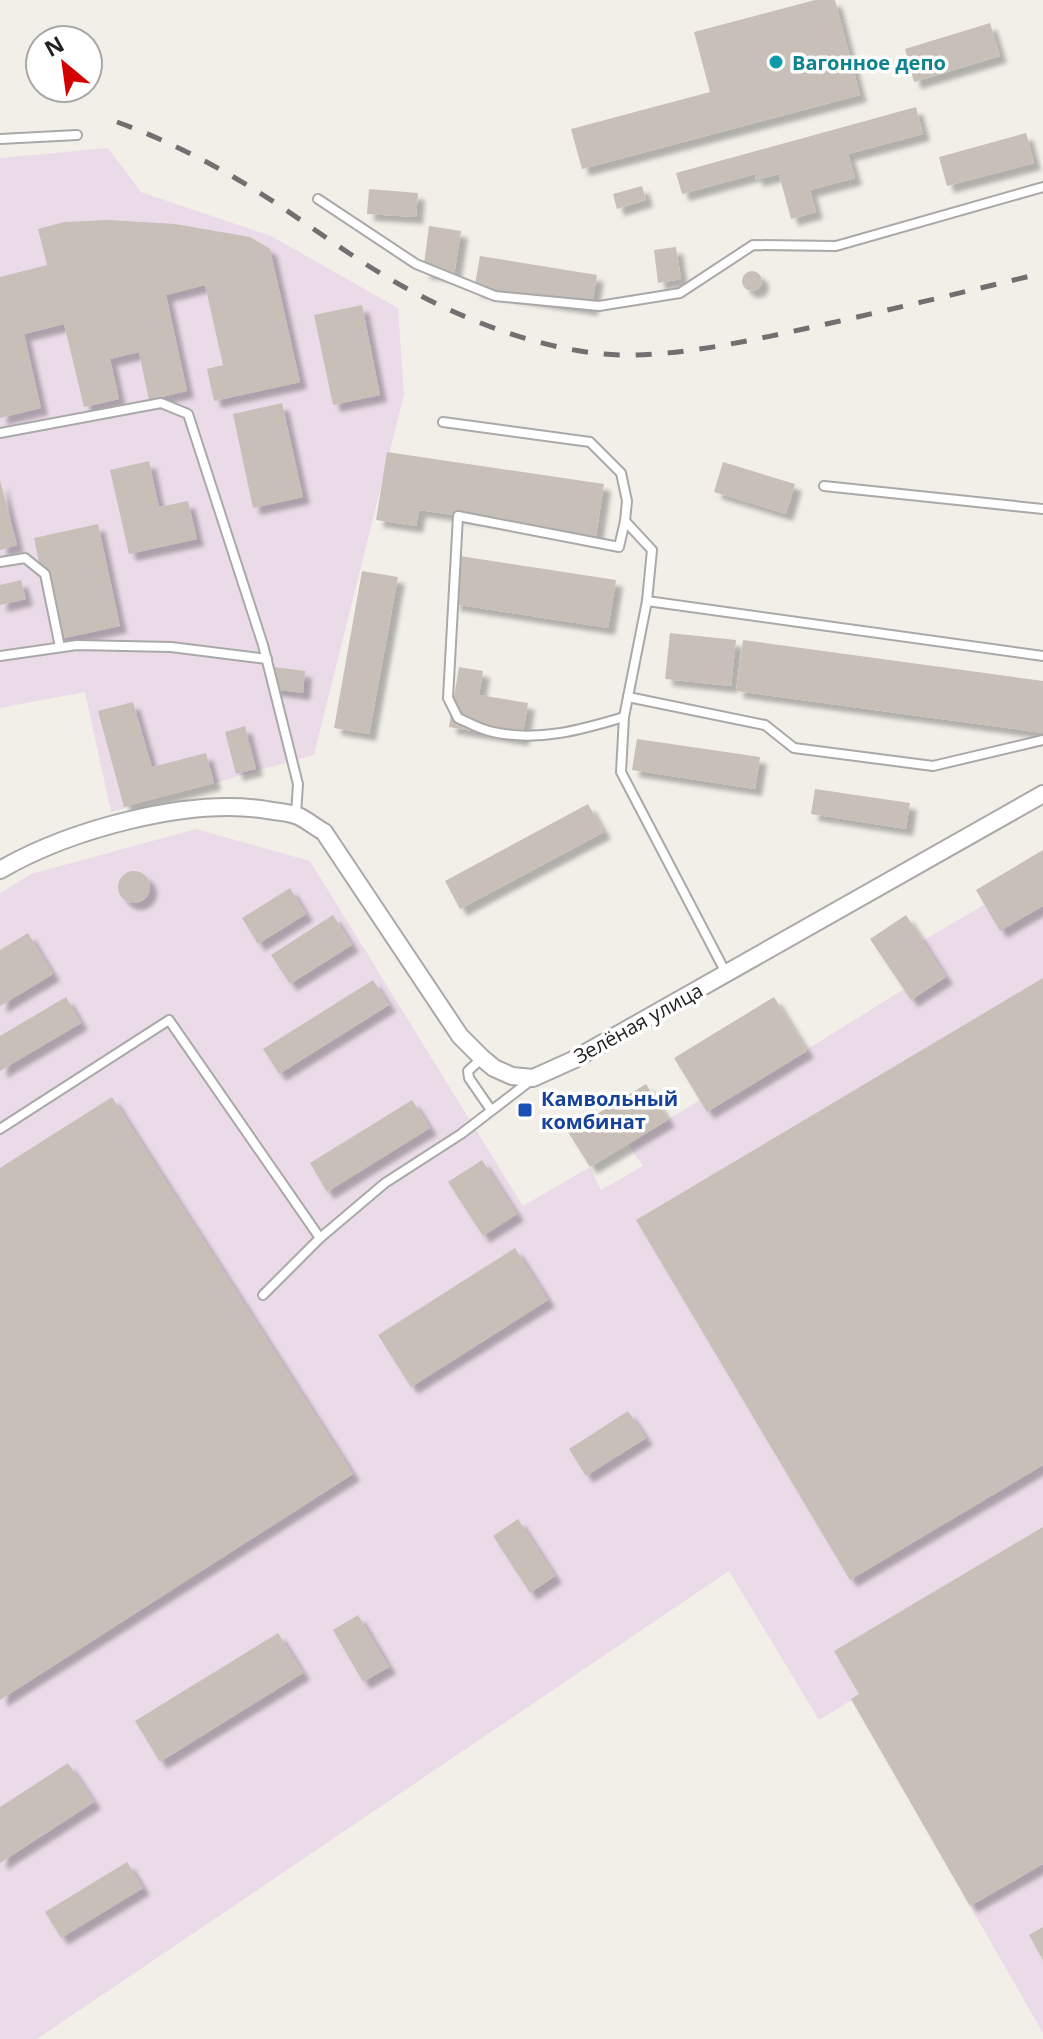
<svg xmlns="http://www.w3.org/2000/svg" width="1043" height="2039" font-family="'Open Sans',sans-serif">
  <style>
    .industrial { fill: #ebdbe8 }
    .building { fill: #c7bfb8; filter: url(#shadow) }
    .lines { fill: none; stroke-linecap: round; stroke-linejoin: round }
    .lane-casing { stroke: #a9a9a9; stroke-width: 12 }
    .street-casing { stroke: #a9a9a9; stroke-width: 20 }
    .lane { stroke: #fff; stroke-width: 8 }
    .street { stroke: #fff; stroke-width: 16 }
    .rail { stroke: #707070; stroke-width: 5; stroke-dasharray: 16 16; stroke-linecap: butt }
    .culture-dot { fill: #0f9aa8; stroke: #fff; stroke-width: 3 }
    .transit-dot { fill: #1a4fb4; stroke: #fff; stroke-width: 3 }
    .labels { text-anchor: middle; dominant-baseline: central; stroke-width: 7; stroke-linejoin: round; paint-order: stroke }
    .culture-label { font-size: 20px; font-weight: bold; fill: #0d838f; stroke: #fff; text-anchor: start }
    .street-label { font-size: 20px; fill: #222; stroke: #fff }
    .transit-label { font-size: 20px; font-weight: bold; fill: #164399; stroke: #fff; text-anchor: start }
  </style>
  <defs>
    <filter id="shadow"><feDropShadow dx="7" dy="7" stdDeviation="2" flood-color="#0004"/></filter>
  </defs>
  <rect width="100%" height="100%" fill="#f2efe9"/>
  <g class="industrial">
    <path d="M108,148L141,192L271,236L398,308L404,395L314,755L111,812L85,692L0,708V158Z"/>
    <path d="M196,829L310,861L523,1206L590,1167L601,1190L643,1166L628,1144L700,1100L708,1111L904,989L911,1000L946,977L922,941L984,905L976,890L1043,850V2033L852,1700L819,1720L729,1571L37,2039H0V893L31,874Z"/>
  </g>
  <g class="building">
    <path d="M815,0H835L860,95L582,169L571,129L710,92L694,32Z"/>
    <path d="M990,23L1000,56L914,82L905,49Z"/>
    <path d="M916,107L923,134L848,154L855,178L810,190L816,212L791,219L779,174L756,180L755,174L682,194L676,173Z"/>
    <path d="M1026,133L1034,163L947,186L939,157Z"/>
    <path d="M642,186L646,200L617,209L613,194Z"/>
    <path d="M369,189L418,193L416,217L367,214Z"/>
    <path d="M108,220L175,224L250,237L270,249L300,382L214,401L207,369L223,365L205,285L166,295L187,391L149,400L139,352L110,359L119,399L84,407L64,324L24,334L41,408L0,418V277L47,265L38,229L64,222Z"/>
    <path d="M429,226L461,231L454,276L423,272Z"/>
    <path d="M676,247L681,279L658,283L654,250Z"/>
    <path d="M480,256L597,275L591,309L474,290Z"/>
    <circle cx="752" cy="281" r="10"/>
    <path d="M362,305L380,395L333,405L314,315Z"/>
    <path d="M282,403L303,497L253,508L233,414Z"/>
    <path d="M387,452L604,484L596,536L419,510L416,526L376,520Z"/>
    <path d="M149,461L159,507L188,501L197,539L129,554L110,470Z"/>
    <path d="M723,462L795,484L786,514L714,492Z"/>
    <path d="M0,480L17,545L0,550Z"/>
    <path d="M98,524L120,626L55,640L34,538Z"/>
    <path d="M460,556L616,580L608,628L453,604Z"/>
    <path d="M362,571L398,577L369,734L334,728Z"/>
    <path d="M21,580L26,599L0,605V585Z"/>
    <path d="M670,633L736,640L731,686L665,679Z"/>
    <path d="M743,640L1043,681V733L736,691Z"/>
    <path d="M274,667L305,671L303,693L272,689Z"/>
    <path d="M459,667L483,671L479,695L528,703L522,739L449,727Z"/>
    <path d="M133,702L152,767L206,753L214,783L124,807L98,711Z"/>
    <path d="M245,726L256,769L236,774L225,732Z"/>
    <path d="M637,739L760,757L755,789L632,770Z"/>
    <path d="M815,789L910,803L906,829L811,814Z"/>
    <path d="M588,804L604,832L460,909L445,881Z"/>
    <path d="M1043,850V906L1000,931L976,890Z"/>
    <circle cx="134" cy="887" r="16"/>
    <path d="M290,888L306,914L258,944L242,918Z"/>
    <path d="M333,915L352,945L290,984L271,955Z"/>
    <path d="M906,915L946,977L911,1000L870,939Z"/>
    <path d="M28,933L53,974L0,1006V950Z"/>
    <path d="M1043,978V1465L850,1580L636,1220Z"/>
    <path d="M373,980L389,1005L279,1074L263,1049Z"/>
    <path d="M66,997L81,1023L0,1071V1036Z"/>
    <path d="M774,997L807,1051L707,1112L674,1058Z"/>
    <path d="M646,1084L668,1120L590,1167L568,1132Z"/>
    <path d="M112,1097L353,1474L0,1700V1168Z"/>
    <path d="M412,1100L430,1128L327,1192L310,1163Z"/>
    <path d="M482,1160L517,1214L483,1236L448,1182Z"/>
    <path d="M515,1248L548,1300L411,1387L378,1335Z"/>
    <path d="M628,1411L646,1438L586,1476L569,1449Z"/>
    <path d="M518,1519L555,1576L530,1593L493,1536Z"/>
    <path d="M1043,1527V1864L970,1906L851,1699L859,1694L834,1651Z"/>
    <path d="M358,1615L389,1667L363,1682L333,1630Z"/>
    <path d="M278,1633L303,1673L160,1762L135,1721Z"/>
    <path d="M68,1763L94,1802L0,1863V1807Z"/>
    <path d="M127,1862L143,1888L61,1938L45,1912Z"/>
    <path d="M1043,1927V1960L1029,1935Z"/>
  </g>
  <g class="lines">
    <g class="lane-casing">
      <g id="lane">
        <path d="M0,139L77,135"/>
        <path d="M318,199L416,264L495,296L599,306L680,293L753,245L836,246L1043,187"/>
        <path d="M443,422L590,442L621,473L627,501L625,521L652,550L647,601L624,717L621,772L726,973"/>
        <path d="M0,433L161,403L188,414L263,645L298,784L296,814"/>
        <path d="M824,486L1043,509"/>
        <path d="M0,562L25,558L45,574L60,647"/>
        <path d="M647,601L1043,656"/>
        <path d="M0,656L77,645L171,647L267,659"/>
        <path d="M628,697L765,725L794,748L933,766L1043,740"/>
        <path d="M624,717C581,730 538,742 493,732C481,730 469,723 458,718L448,698L458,516L619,547L625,521"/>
        <path d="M482,1058L468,1071L469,1078L491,1110"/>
        <path d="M0,1129L169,1020L320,1238"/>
        <path d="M263,1295L320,1238L385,1183L461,1134L530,1081"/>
      </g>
    </g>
    <g class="street-casing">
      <path id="street" d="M0,870C69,830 188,797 267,810C277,812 289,812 298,816C307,820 315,827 324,832L460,1036L482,1058L494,1068L512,1076L533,1078L573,1060L1043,794"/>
    </g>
    <use href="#lane" class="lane"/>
    <use href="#street" class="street"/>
    <path class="rail" d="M117,122C175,143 231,173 283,208C323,235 362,264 404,287C469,323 559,357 634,355C701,353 766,337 831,323C902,307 972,290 1043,273"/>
  </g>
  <circle class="culture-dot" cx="776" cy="62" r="8"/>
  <rect class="transit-dot" x="517" y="1102" width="16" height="16" rx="4"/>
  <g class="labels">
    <g class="culture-label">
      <text x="792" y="62">Вагонное депо</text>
    </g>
    <g class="street-label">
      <text transform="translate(638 1023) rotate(-29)">Зелёная улица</text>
    </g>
    <g class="transit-label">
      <text x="541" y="1098">Камвольный<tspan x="541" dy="23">комбинат</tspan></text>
    </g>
  </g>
  <g transform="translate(64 64) rotate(331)"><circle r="38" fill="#ffffff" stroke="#a7a7a7" stroke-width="2"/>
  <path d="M0-6L14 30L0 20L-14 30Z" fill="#d40000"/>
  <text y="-12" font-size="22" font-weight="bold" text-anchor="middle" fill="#222222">N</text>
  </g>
</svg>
